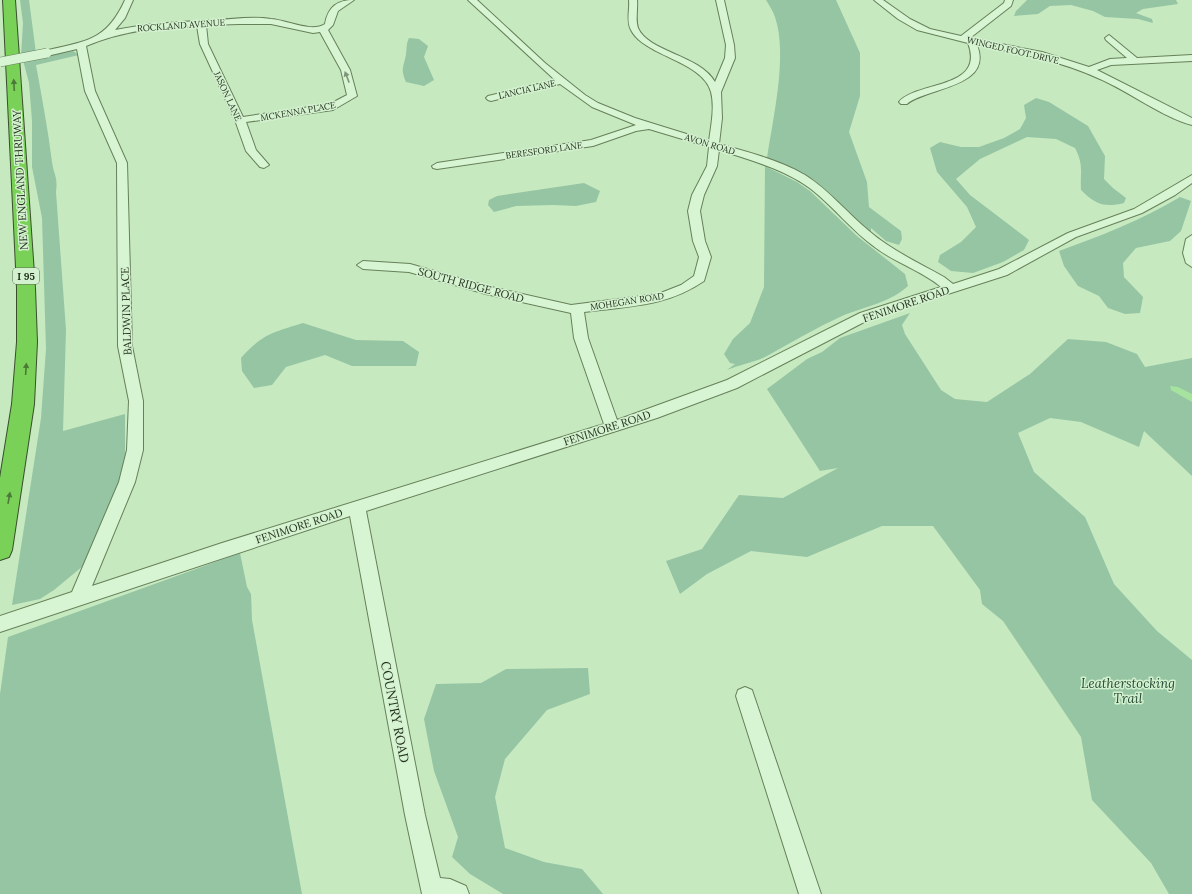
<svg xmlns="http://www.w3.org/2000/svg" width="1192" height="894" font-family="Lora,serif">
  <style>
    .green { fill: #96c5a3 }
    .sand { fill: #a6e39f }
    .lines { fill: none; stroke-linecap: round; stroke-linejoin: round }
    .minor-casing { stroke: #66805a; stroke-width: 2 }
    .highway-casing { stroke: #3a4e2e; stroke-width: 2 }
    .minor { fill: #d7f5d2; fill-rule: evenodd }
    .highway { fill: #7ad157; fill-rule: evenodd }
    .minor-bridge-casing { stroke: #66805a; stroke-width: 10; stroke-linecap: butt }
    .minor-bridge { stroke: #d7f5d2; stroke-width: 9 }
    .oneway { fill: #7e9378 }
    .oneway2 { fill: #4b7937 }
    .labels { text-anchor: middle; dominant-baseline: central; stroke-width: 3; stroke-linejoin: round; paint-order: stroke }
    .far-street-label { font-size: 9px; fill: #24311d; stroke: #d3f1cf }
    .shield { fill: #d3f1cf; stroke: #586b52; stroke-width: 1 }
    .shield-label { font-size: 10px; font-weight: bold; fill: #24311d }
    .street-label { font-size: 11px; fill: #24311d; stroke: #d3f1cf }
    .near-park-label { font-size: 13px; font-style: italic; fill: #254b35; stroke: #d3f1cf }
    .near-street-label { font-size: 13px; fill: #24311d; stroke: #d3f1cf }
  </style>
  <rect width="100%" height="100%" fill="#c6e9c0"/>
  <g class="green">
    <path d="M20,0H29L36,53L21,56L23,23Z"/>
    <path d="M766,0H836L860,53V96L849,132L867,182L869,207L901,231L902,239L899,245L886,241L871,228V234L814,180L767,158C773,118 788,55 775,17C773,11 769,5 766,0Z"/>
    <path d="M1027,0H1176L1178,4L1143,9L1136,13L1152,19L1153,23L1138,19L1105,17L1093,11L1071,5L1050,6L1038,14L1014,16L1016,11Z"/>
    <path d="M409,38L419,39L428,46L424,57L434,80L424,86L406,82C400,68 404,67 406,54C407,48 406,44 409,38Z"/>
    <path d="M73,51L79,55L36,65C42,98 48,130 52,162C54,176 58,176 56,192L66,330L63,431L125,414V467L113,502L83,566L54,590L40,599L12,605L41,418L46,349L42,218L32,167V121L29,83L23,60Z"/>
    <path d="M1036,98L1049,102L1088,126L1105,156L1104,179L1113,188L1126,198L1124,203C1104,208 1095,204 1081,190C1080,172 1084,165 1075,148L1056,139L1027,137L980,159L956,179L970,195L1029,240L1024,250L1003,262L973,273L951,271L938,262L940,255L961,242L976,227L967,207L937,172L930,148L940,142L961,147H979L1004,138L1020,129L1026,118L1024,105Z"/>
    <path d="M765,166L797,182L810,191L857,236L905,274L908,286C891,302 864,307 842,316C816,328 792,342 767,356C753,363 741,364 727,370L735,364L730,363L724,354L733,339L750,323L764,287Z"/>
    <path d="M584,183L600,191L596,202L576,206L553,205L516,206L494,212L488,205L489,200L497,196Z"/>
    <path d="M1180,197L1191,201L1181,231L1170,241L1136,248L1123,263L1124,277L1143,297L1140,313L1125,314L1108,308L1099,296L1078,286L1064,266L1059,251C1100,236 1142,220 1180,197Z"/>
    <path d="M910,313L902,325L905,334L941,390L955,399L987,402L1030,374L1068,339L1106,342L1137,354L1145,367L1192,358V476L1144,431L1139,447L1081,422L1050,418L1018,433L1034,472L1085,517L1114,584L1157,631L1192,660V894H1169L1151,863L1092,800L1081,737L1003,621L982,604L980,590L933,526H882L807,557L751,551L707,574L680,594L666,561L702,549L739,495L783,498L838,468L820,471L767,389L807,359L822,352L840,338Z"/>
    <path d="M303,323L356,340L403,341L419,352L416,366H352L325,355L286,367L272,385L254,388L242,371L241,358C262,334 274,332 303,323Z"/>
    <path d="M240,553L247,587L251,594L252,620L302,894H0V694L8,637Z"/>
    <path d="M588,668L590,694L547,710L505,759L495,797L505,848L544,862L582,869L603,894H503L470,874L452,857L458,837L434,771L424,719L436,684L481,683L506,669Z"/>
  </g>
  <path class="sand" d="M1170,386L1178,387L1192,394V402L1171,390Z"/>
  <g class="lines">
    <g class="minor-casing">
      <g id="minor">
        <path d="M125,0H133L125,18L115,30C149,23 182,22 216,20C234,19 253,16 271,19C287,20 311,33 325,24C328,7 337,0 354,0L338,11L333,25L328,30L350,70L357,96L333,110L246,122L256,150L269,165L264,168L260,167L246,151L235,120L200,44L197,26C156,28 124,30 86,46L95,91L127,163L132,346L143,401V450L135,482L92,586L222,543L604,424L574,338L571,313L486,294L409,272L363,269L357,265L363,261L410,264L487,286L571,305L658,294L681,285L694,276L699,257L693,241L688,211L692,195L707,166L709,147L649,129L636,131L593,146L437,169L433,168L432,166L437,163L591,140L636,125L592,107L560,84L491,101L488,100L486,98L488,96L555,80L468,0H477L545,63L585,95L598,103L635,118L709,141C711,126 715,107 711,92C705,70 674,61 656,51C647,46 636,40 631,30C626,21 630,10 629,0H637C638,9 635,19 638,28C648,52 700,55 715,82L725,58L726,45L716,0H724L734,45L735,58L721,92L722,118L719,144C748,152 779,160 805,175C829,190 847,213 869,231C891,250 919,263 944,277L953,284L999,269L1068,233L1134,209L1192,175V183L1175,195L1142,213L1076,237L1007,275L870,319L737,388L657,418L366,511L425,815L440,878L450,879L466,886L469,894H422L405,815L350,516L0,632V616L72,592L119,482L127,450L129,401L118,346L117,163L85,91L77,49L47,56L43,53L44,51C85,41 106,42 125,0ZM239,24H271L313,33L320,32L341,70L347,95L330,104L243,117L208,44L206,25ZM719,150C750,160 784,169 811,189C834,207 852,231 876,248C896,263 922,271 941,287L860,313L727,380L617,420L588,338L584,312C629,306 666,307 704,281L711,257L705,241L700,211L704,195L717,166Z"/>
        <path d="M874,0H883L910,19L930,29L961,36L1004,3L1005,0H1013L1011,6L970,38L1042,52L1089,67L1110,59L1127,58L1106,40L1105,38L1109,35L1137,58L1192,55V61L1111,65L1097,70L1192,118V125C1164,118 1128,91 1100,79C1061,61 1019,53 977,45C994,88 927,87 907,104H901L899,102C916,81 986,90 968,43L917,30L898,19Z"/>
        <path d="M1192,235V267L1186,263L1183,253L1186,239Z"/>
        <path d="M745,687L752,690L754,696L821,894H799L736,696L738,690Z"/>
      </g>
    </g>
    <g class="highway-casing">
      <path id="highway" d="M3,0H15L35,288L37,342L34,404L12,550L9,557L0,560V478L12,404L17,342V288Z"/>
    </g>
    <use href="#minor" class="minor"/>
    <use href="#highway" class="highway"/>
    <g class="minor-bridge-casing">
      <path id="minor-bridge" d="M0,62L47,53"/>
    </g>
    <use href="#minor-bridge" class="minor-bridge"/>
  </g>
  <defs><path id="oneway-solid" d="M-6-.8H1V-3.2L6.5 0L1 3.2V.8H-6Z"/></defs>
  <use class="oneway" href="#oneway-solid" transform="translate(347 77) rotate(-111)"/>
  <g class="oneway2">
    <use href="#oneway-solid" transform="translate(14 85) rotate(-93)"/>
    <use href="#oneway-solid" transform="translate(26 369) rotate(-86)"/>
    <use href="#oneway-solid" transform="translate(9 498) rotate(-80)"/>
  </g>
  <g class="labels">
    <g class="far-street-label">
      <text transform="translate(181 25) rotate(-4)">ROCKLAND AVENUE</text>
      <text transform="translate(1013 50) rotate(13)">WINGED FOOT DRIVE</text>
      <text transform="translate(527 89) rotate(-13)">LANCIA LANE</text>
      <text transform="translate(228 96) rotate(65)">JASON LANE</text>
      <text transform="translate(298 111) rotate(-10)">MCKENNA PLACE</text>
      <text transform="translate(710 144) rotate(17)">AVON ROAD</text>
      <text transform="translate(544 150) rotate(-8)">BERESFORD LANE</text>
      <text transform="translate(627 301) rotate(-9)">MOHEGAN ROAD</text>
    </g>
    <rect class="shield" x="13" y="268" width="26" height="16" rx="3"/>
    <g class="shield-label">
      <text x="26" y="276">I 95</text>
    </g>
    <g class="street-label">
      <text transform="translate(20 180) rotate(-93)">NEW ENGLAND THRUWAY</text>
      <text transform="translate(471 285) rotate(15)">SOUTH RIDGE ROAD</text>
      <text transform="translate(906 304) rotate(-19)">FENIMORE ROAD</text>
      <text transform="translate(126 311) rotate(-92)">BALDWIN PLACE</text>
      <text transform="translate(607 428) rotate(-18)">FENIMORE ROAD</text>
      <text transform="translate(299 526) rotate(-18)">FENIMORE ROAD</text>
    </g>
    <g class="near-park-label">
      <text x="1128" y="683">Leatherstocking<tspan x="1128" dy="15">Trail</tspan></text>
    </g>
    <g class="near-street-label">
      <text transform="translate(395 712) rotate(79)">COUNTRY ROAD</text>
    </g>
  </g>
</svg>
